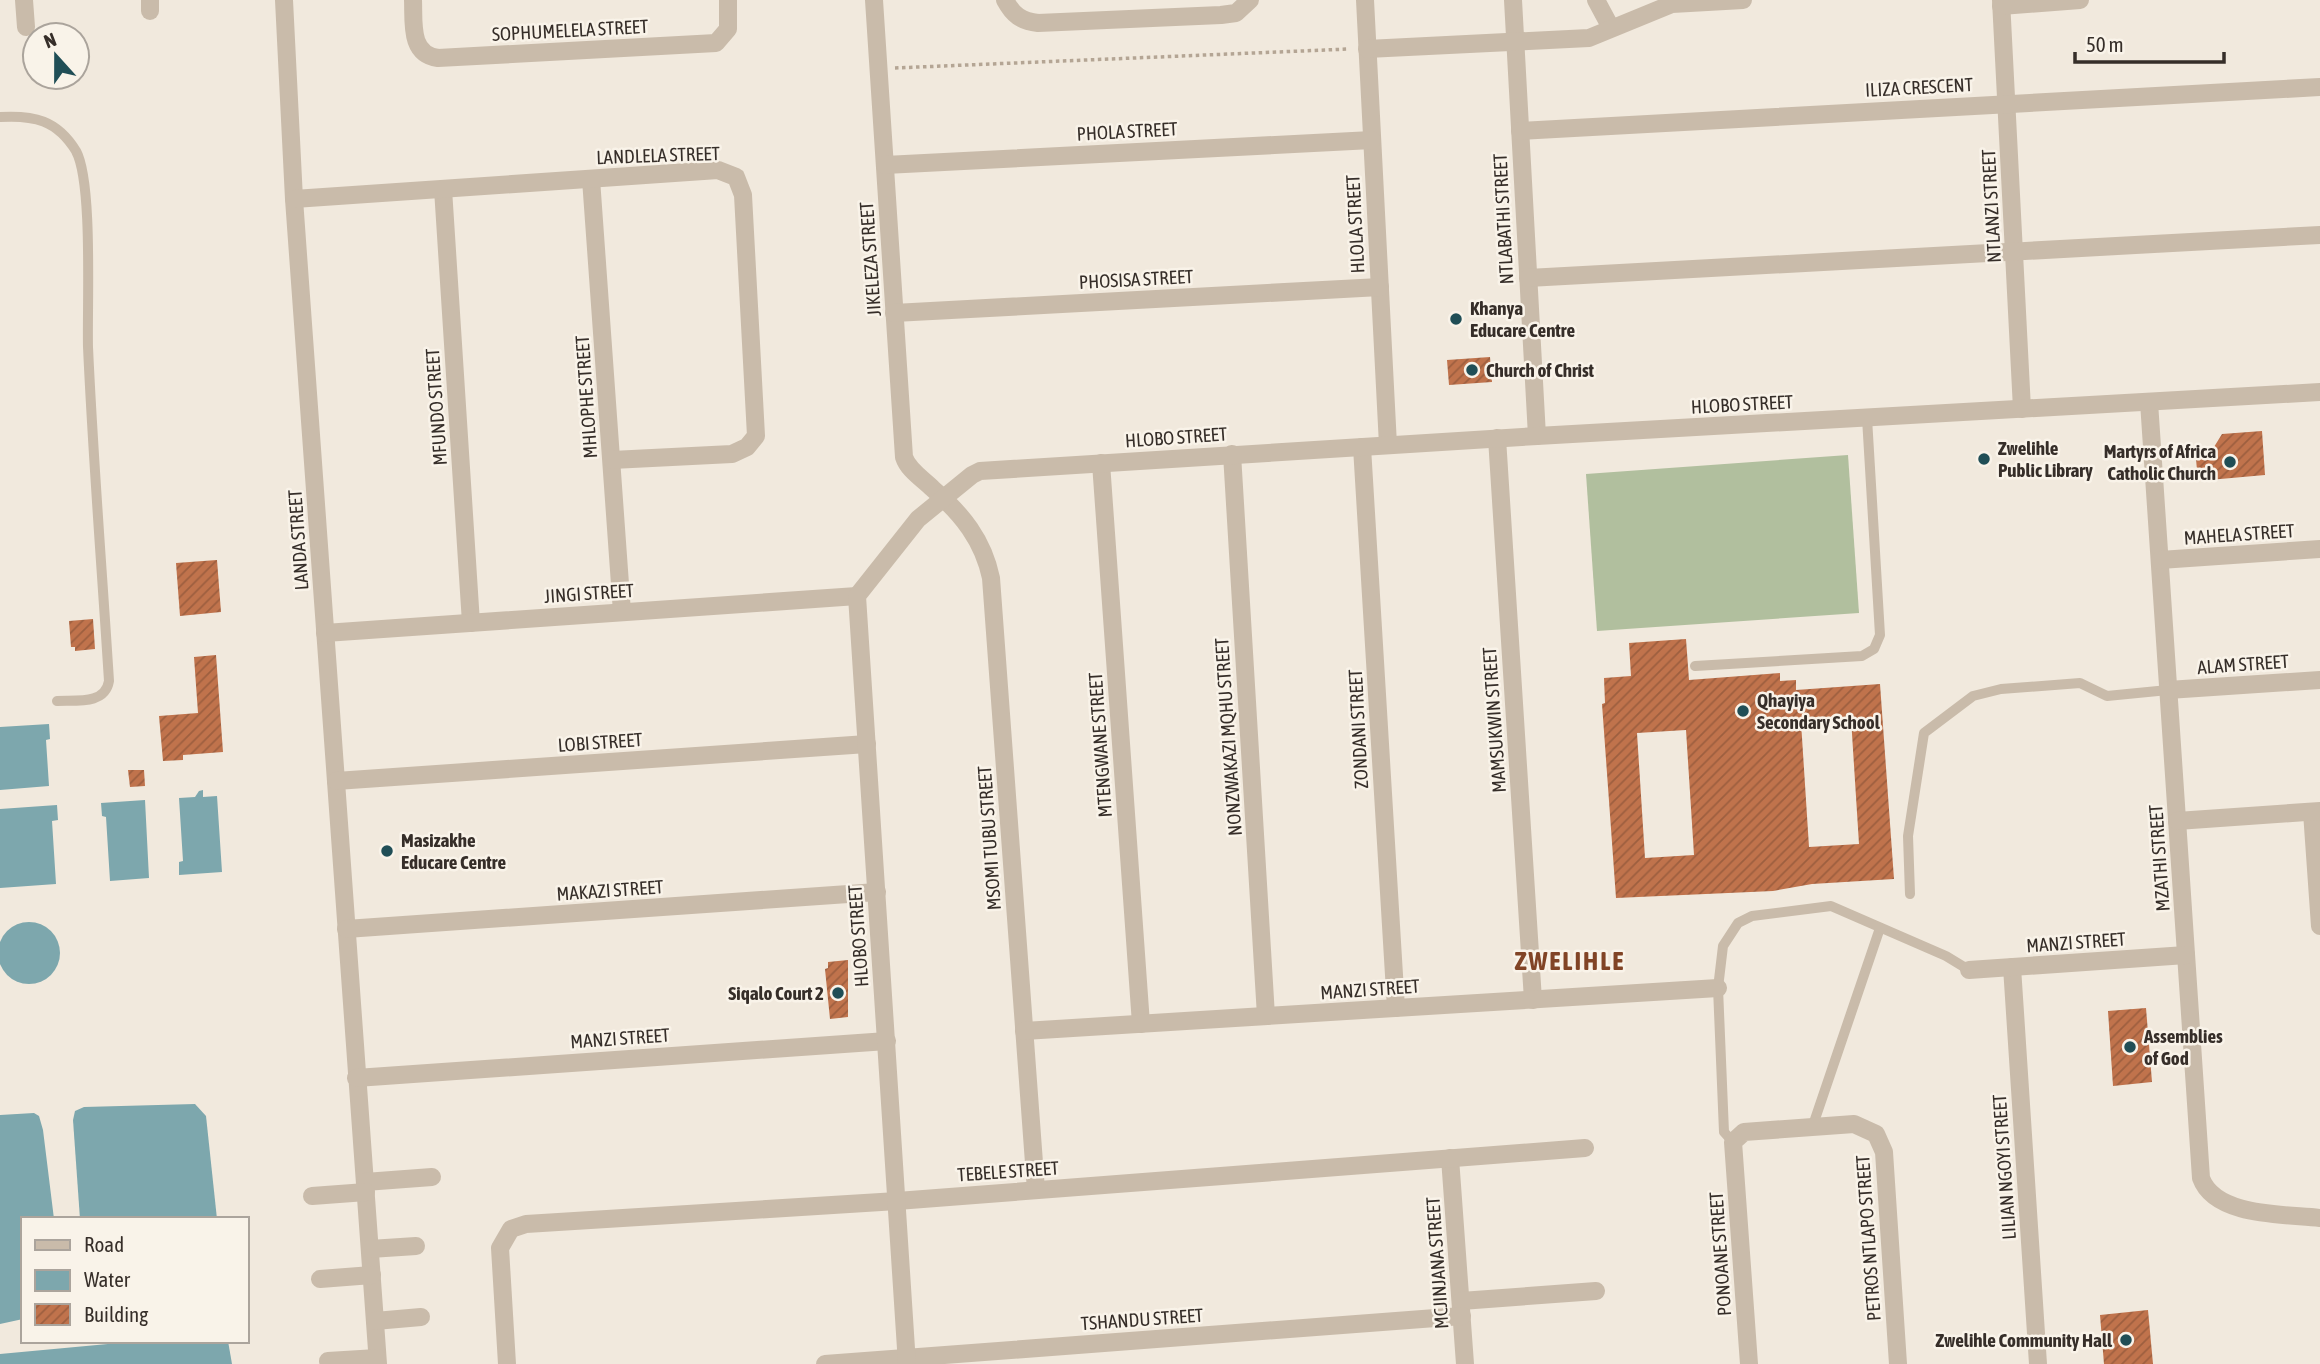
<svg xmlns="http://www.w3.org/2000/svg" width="2320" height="1364" font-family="'Asap Condensed',sans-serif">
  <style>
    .pitch { fill: #b1bf9e }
    .water { fill: #7da7ad }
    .building { fill: url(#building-hatch); fill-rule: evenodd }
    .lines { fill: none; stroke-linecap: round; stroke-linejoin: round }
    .path { stroke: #b4a594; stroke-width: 3.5; stroke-dasharray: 3.5 3.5; stroke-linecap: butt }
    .service { stroke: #c9bbaa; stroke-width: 10 }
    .minor { stroke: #c9bbaa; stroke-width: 18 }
    .poi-dot { fill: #204e56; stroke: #f9f3e9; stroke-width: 2.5 }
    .labels { text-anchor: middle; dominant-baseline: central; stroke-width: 5; stroke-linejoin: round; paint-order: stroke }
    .street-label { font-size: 19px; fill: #362e29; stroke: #f9f3e9 }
    .poi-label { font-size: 19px; font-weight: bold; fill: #362e29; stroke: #f9f3e9; text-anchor: start }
    .district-label { font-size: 26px; font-weight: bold; letter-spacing: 2px; fill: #814426; stroke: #f9f3e9 }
  </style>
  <defs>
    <pattern id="building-hatch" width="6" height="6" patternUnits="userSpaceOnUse" patternTransform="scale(1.75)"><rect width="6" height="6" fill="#c0734c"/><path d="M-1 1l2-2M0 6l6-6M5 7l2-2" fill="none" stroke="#9d5f3f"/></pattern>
  </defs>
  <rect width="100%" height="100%" fill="#f1e9dd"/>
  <path class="pitch" d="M1848,455L1859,613L1597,631L1586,474Z"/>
  <g class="water">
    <path d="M49,724L50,739L46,740L49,786L0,790V727Z"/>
    <path d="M203,790V797L217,796L222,872L179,875V862L183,861L179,798L195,797L199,791Z"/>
    <path d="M145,800L149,878L110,881L106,817L102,816L101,803Z"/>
    <path d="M57,805L58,820L52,821L56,884L0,888V809Z"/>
    <circle cx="29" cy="953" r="31"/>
    <path d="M195,1104L206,1116L217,1219H80L73,1120L75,1111L84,1107Z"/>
    <path d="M34,1113L39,1116L43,1130L54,1219H23V1319L0,1324V1115Z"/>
    <path d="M140,1341H228L232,1364H0V1354Z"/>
  </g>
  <g class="building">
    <path d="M1490,357L1492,382L1449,385L1447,360Z"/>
    <path d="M2262,431L2265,475L2198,481L2195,448L2214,447L2222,434Z"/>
    <path d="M217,560L221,612L180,616L176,563Z"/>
    <path d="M93,619L95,649L75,651V647H71L69,621Z"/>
    <path d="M1686,639L1689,680L1780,673V681L1796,680V690L1880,684L1894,879L1812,884L1773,891L1616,898L1602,704L1605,703L1604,678L1631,676L1629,643ZM1851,718L1859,844L1809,847L1801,722ZM1686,730L1694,855L1645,858L1637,733Z"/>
    <path d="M216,655L223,752L183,755V760L163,761L159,716L198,713L194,657Z"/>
    <path d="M128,770H144L145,786L130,787Z"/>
    <path d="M848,960V1017L830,1019L825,969L828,968V962Z"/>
    <path d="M2146,1008L2152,1082L2113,1086L2108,1011Z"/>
    <path d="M2148,1310L2153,1364H2104L2100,1315Z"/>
  </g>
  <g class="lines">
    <path class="path" d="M895,68L1349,49"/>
    <g class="service">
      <path d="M0,117C34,115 57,120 76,151C93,182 87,305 88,347C93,458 102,570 109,681C105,705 76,700 57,701"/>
      <path d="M1695,666L1862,656L1874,649L1880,635L1867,418"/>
      <path d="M1910,894L1908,836L1924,733L1973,696L2001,689L2080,683L2107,696L2168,690"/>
      <path d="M1812,1128L1880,928"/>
      <path d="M1733,1142L1724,1132L1718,988L1723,946L1738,923L1752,916L1831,906L1946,956L1969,970"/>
    </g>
    <g class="minor">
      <path d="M24,0L26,27"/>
      <path d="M150,0V11"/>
      <path d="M284,0L294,199L378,1364"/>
      <path d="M413,0C414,22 409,54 438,58L716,43L728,29V0"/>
      <path d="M874,0L904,457C908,470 923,479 933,489C962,514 983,540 991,578L1036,1190"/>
      <path d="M1005,0C1013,15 1021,21 1038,23L1221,15L1236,13L1250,0"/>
      <path d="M1365,0L1388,445"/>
      <path d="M1513,0L1537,436"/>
      <path d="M1596,0L1611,28"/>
      <path d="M2001,0L2022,409"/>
      <path d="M2001,6L2080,0"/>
      <path d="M1367,49L1589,38L1672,4L1743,0"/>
      <path d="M1520,131L2320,87"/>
      <path d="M885,165L1372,140"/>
      <path d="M591,179L622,612"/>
      <path d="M443,189L471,623"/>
      <path d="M294,199L718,170L736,177L743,195L756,436L747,447L732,454L612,460"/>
      <path d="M1528,278L2320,235"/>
      <path d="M894,313L1380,287"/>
      <path d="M2149,402L2201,1178C2215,1217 2285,1214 2320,1218"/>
      <path d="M1497,438L1533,1000"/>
      <path d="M1362,447L1396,1008"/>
      <path d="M1232,454L1266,1016"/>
      <path d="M1101,463L1141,1024"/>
      <path d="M2160,560L2320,549"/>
      <path d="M325,633L857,596"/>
      <path d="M2168,690L2320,680"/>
      <path d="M336,781L867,744"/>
      <path d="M2312,812L2320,926"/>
      <path d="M2177,821L2320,811"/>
      <path d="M346,929L877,892"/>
      <path d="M2012,967L2038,1364"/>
      <path d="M1969,970L2186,955"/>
      <path d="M1024,1031L1718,988"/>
      <path d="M356,1078L887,1041"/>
      <path d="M1450,1158L1465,1364"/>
      <path d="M365,1182L432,1177"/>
      <path d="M312,1196L366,1192"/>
      <path d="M370,1249L416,1246"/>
      <path d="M320,1279L372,1275"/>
      <path d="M1461,1301L1596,1291"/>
      <path d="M375,1321L421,1317"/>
      <path d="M328,1361L377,1358"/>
      <path d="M507,1364L500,1248L511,1229L526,1224L897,1201L1585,1148"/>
      <path d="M825,1364L1462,1316"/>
      <path d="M907,1364L857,596L918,519L972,475L980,471L1537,436L2320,392"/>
      <path d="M1749,1364L1733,1142L1744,1132L1854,1124L1876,1134L1884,1152L1898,1364"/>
    </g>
  </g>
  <g class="poi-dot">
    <circle cx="1456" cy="319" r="7"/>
    <circle cx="1472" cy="370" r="7"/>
    <circle cx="1984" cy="459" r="7"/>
    <circle cx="2230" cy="462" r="7"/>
    <circle cx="1743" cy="711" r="7"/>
    <circle cx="387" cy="851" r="7"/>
    <circle cx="838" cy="993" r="7"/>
    <circle cx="2130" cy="1047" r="7"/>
    <circle cx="2126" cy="1340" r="7"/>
  </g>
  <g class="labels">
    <g class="street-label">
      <text transform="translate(570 30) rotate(-3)">SOPHUMELELA STREET</text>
      <text transform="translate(1919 87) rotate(-3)">ILIZA CRESCENT</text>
      <text transform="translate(1127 131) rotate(-3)">PHOLA STREET</text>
      <text transform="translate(658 155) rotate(-2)">LANDLELA STREET</text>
      <text transform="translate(1991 206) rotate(-93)">NTLANZI STREET</text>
      <text transform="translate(1503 219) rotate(-93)">NTLABATHI STREET</text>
      <text transform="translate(1355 224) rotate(-93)">HLOLA STREET</text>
      <text transform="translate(870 259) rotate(-94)">JIKELEZA STREET</text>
      <text transform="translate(1136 279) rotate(-3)">PHOSISA STREET</text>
      <text transform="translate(586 397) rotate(-94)">MHLOPHE STREET</text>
      <text transform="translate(1742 404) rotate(-3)">HLOBO STREET</text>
      <text transform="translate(436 407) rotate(-94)">MFUNDO STREET</text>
      <text transform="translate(1176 437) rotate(-4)">HLOBO STREET</text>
      <text transform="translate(2239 534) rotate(-4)">MAHELA STREET</text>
      <text transform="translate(298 540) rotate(-94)">LANDA STREET</text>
      <text transform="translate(589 593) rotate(-4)">JINGI STREET</text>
      <text transform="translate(2243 664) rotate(-4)">ALAM STREET</text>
      <text transform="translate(1494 720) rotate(-94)">MAMSUKWIN STREET</text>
      <text transform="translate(1358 729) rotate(-93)">ZONDANI STREET</text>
      <text transform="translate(1228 737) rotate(-94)">NONZWAKAZI MQHU STREET</text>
      <text transform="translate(600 742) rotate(-4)">LOBI STREET</text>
      <text transform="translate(1100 745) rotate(-94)">MTENGWANE STREET</text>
      <text transform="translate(989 838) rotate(-94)">MSOMI TUBU STREET</text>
      <text transform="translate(2159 858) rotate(-94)">MZATHI STREET</text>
      <text transform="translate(610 890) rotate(-4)">MAKAZI STREET</text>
      <text transform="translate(858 936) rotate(-94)">HLOBO STREET</text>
      <text transform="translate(2076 942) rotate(-4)">MANZI STREET</text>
      <text transform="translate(1370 989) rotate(-4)">MANZI STREET</text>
      <text transform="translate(620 1038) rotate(-4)">MANZI STREET</text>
      <text transform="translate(2004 1167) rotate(-94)">LILIAN NGOYI STREET</text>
      <text transform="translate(1008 1171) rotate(-4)">TEBELE STREET</text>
      <text transform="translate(1868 1238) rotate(-94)">PETROS NTLAPO STREET</text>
      <text transform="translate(1720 1254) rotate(-94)">PONOANE STREET</text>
      <text transform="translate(1437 1263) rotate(-94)">MCJINJANA STREET</text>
      <text transform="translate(1142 1319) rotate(-4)">TSHANDU STREET</text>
    </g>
    <g class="poi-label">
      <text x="1470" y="308">Khanya<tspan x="1470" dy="22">Educare Centre</tspan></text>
      <text x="1486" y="370">Church of Christ</text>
      <text x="1998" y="448">Zwelihle<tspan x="1998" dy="22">Public Library</tspan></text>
      <text x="2216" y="451" text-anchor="end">Martyrs of Africa<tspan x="2216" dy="22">Catholic Church</tspan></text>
      <text x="1757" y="700">Qhayiya<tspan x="1757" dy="22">Secondary School</tspan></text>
      <text x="401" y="840">Masizakhe<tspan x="401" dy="22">Educare Centre</tspan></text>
      <text x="824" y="993" text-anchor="end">Siqalo Court 2</text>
      <text x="2144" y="1036">Assemblies<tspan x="2144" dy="22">of God</tspan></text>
      <text x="2112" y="1340" text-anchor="end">Zwelihle Community Hall</text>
    </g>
    <g class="district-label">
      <text x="1570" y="961">ZWELIHLE</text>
    </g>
  </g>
  <rect x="21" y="1217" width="228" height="126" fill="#f9f3e9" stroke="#aba49c" stroke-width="2"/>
  <rect x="35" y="1240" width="35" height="10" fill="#c9bbaa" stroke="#aba49c" stroke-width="2"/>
  <text x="84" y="1252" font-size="21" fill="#362e29">Road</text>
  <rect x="35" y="1270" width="35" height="21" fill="#7da7ad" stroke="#aba49c" stroke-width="2"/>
  <text x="84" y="1287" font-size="21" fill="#362e29">Water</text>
  <rect x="35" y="1304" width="35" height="21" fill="url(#building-hatch)" stroke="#aba49c" stroke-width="2"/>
  <text x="84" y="1322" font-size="21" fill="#362e29">Building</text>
  <g transform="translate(56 56) rotate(339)"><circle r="33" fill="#f9f3e9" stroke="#aba49c" stroke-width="2"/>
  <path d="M0-5L12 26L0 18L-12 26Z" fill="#204e56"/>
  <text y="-10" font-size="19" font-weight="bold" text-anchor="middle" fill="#362e29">N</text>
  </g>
  <path d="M2075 52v10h149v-10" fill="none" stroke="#362e29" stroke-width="3.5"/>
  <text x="2086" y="52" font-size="21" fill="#362e29" stroke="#f9f3e9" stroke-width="5" paint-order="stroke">50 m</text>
</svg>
